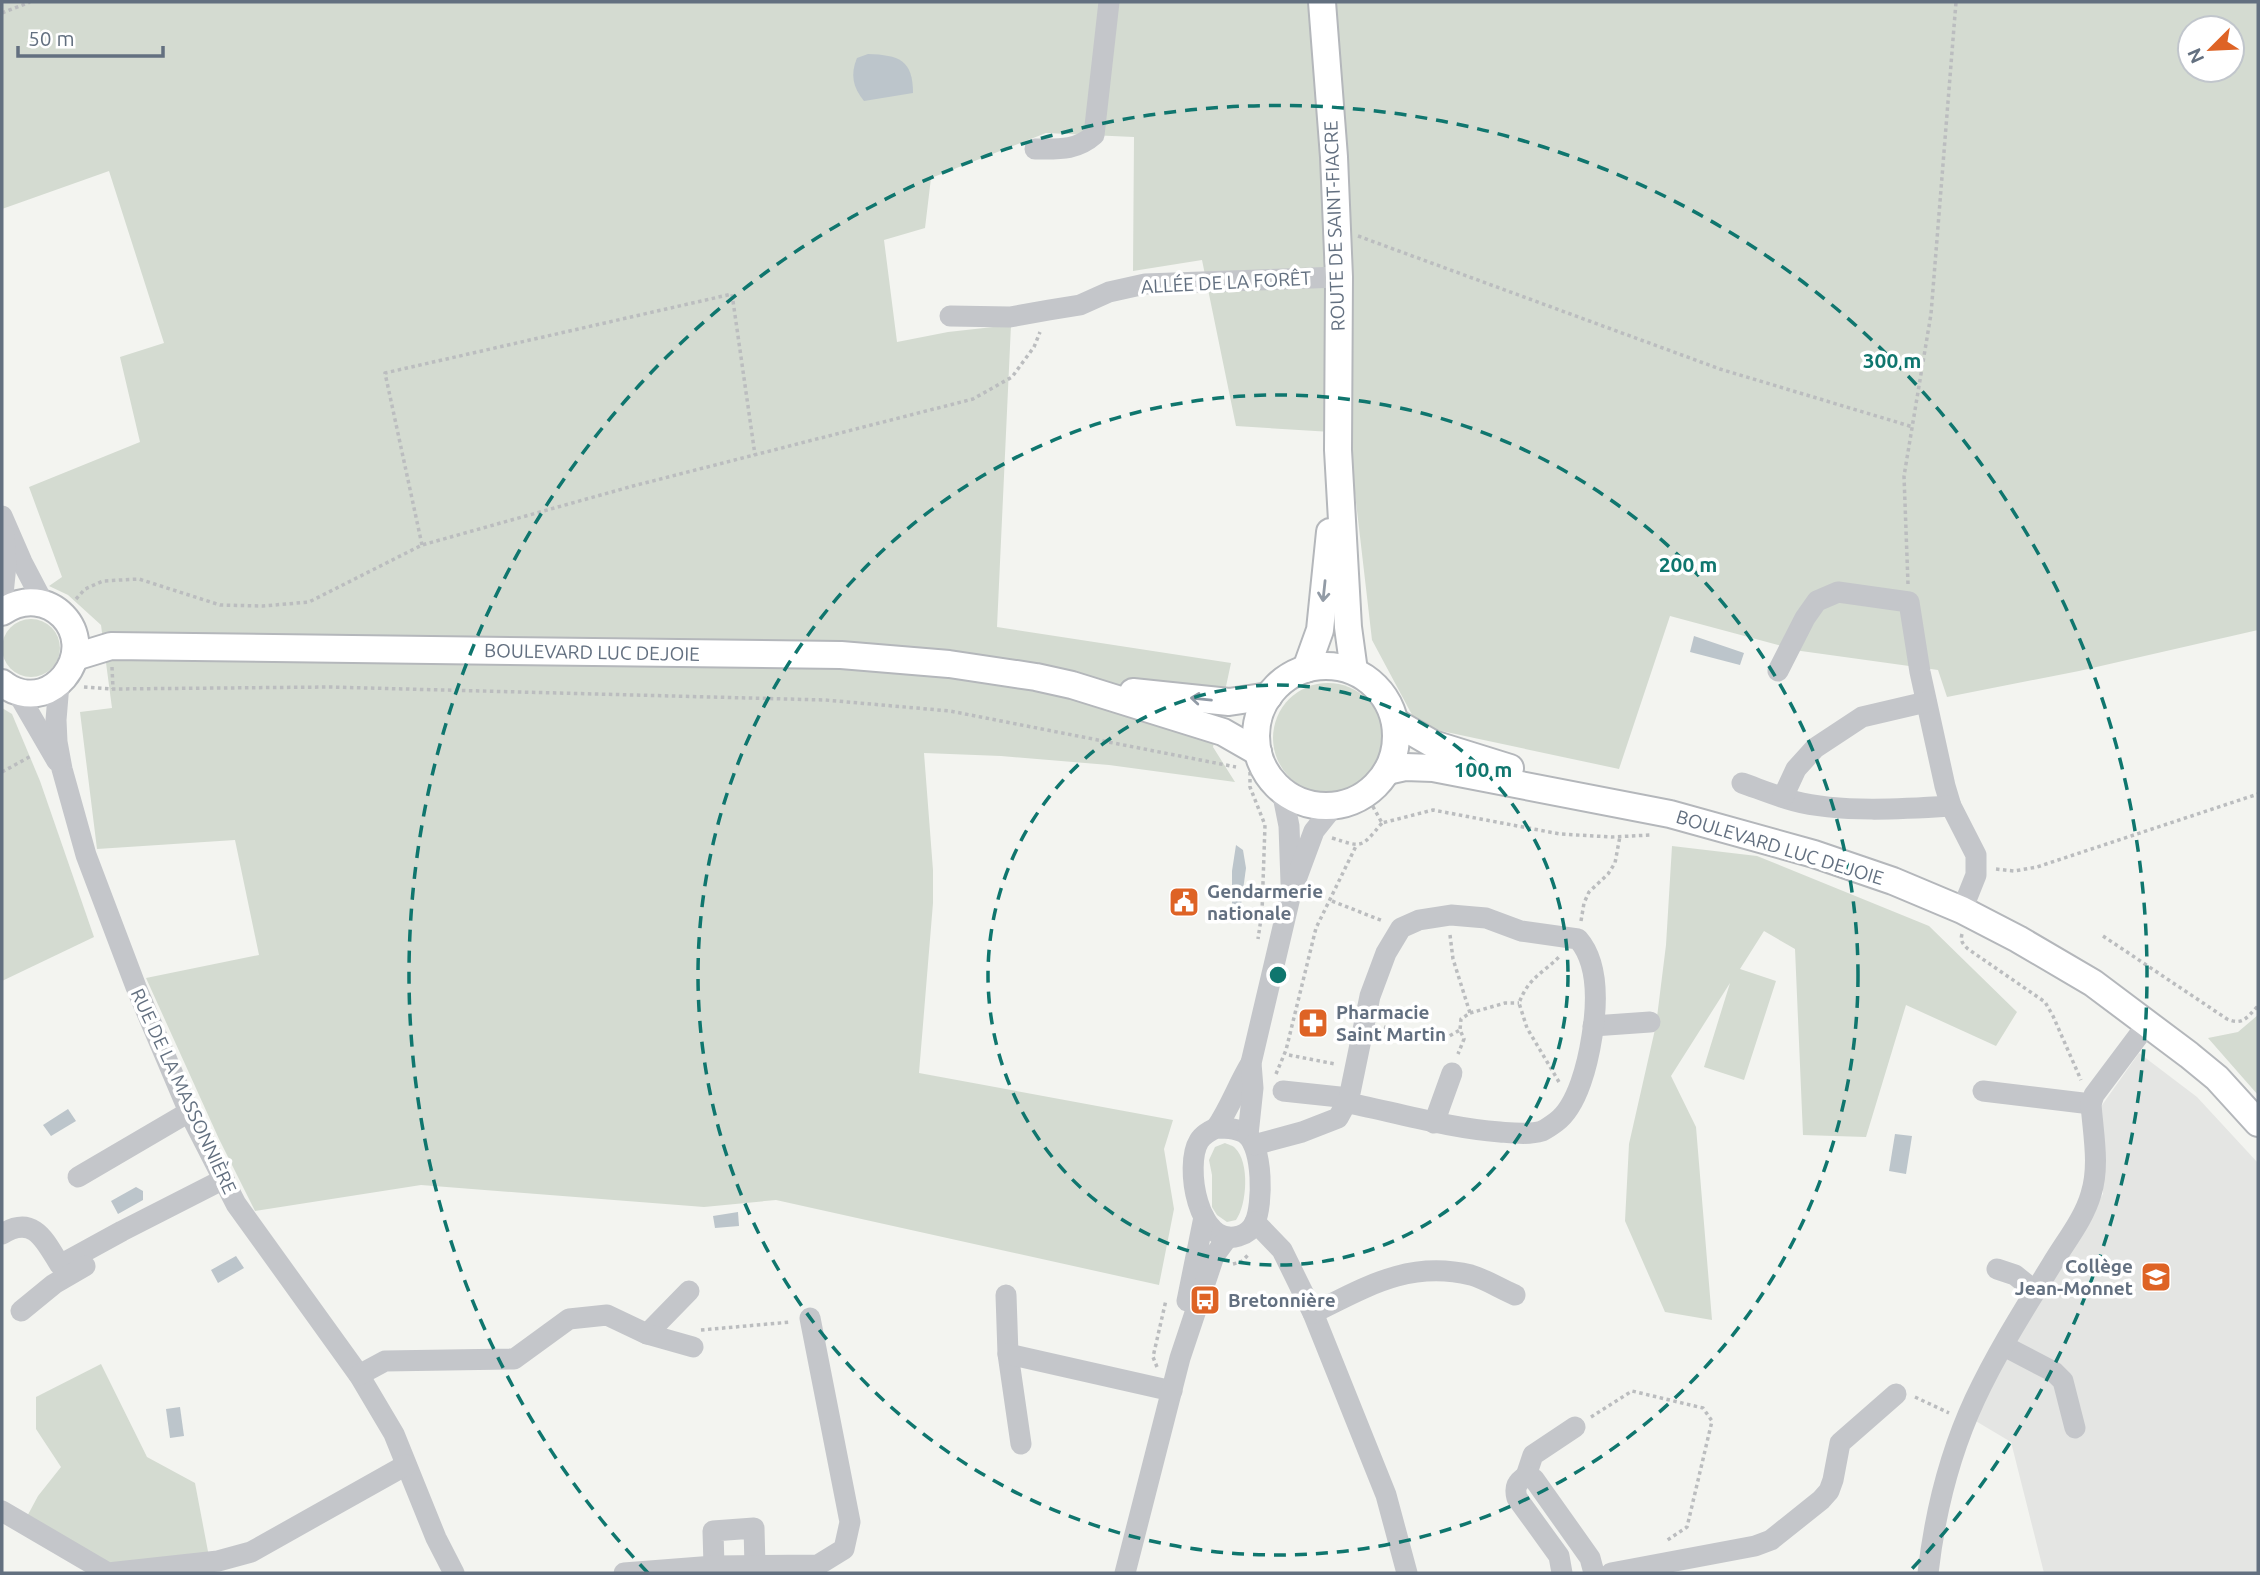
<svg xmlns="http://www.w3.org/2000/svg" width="2260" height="1575" font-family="Ubuntu,sans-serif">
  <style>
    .built { fill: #e4e5e3 }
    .green { fill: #d4dbd1; fill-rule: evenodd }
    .water { fill: #bcc5cb }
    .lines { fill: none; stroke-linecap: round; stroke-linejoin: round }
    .major-casing { stroke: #b4b7bb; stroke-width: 30 }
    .path { stroke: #bbbdbf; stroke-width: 3.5; stroke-dasharray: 3.5 3.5; stroke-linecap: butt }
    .minor { stroke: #c4c6ca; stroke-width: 21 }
    .major { stroke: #fff; stroke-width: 26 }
    .oneway { stroke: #929ba6 }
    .ring { fill: none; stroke: #0f766e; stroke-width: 3.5; stroke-dasharray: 12 9 }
    .labels { text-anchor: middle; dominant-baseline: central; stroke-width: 7; stroke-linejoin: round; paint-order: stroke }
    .street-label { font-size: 19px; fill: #637080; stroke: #fff }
    .poi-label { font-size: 19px; font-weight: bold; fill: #637080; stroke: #fff; text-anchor: start }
    .centre { fill: #0f766e; stroke: #fff; stroke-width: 3.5 }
    .ring-label { font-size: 21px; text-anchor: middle; font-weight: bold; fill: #0f766e; stroke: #fff; stroke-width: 7; stroke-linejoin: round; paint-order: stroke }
  </style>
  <rect width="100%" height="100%" fill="#f3f4f0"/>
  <path class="built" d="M2139,1053L2197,1097L2258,1163V1573H2044L2011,1442L1974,1420L2003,1360L2103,1194L2100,1108Z"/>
  <g class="green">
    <path d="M2,2H2258V630L2079,671L1947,697L1938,670L1801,651L1670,616L1619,769L1418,726L1372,640L1348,433L1236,426L1202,260L1133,271L1134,137L1046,133L931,178L925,228L884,240L897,342L948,332L1011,325L997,627L1231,663L1213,747L1235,782L1109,765L1001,756L924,753L933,870V903L919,1073L1173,1120L1164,1149L1174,1209L1159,1285L776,1200L704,1207L421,1185L255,1211L219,1139L146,978L259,955L235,840L97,849L80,712L112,708L101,625L68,595L49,586L62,577L29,487L140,442L120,357L164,343L109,171L2,209ZM2190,28H2232V70H2190Z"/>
    <circle cx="31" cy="648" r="29"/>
    <circle cx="1328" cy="738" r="55"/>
    <path d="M2,708L12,714L40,781L94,937L2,981Z"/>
    <path d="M1672,846L1757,856L1929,926L2017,1012L1996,1046L1906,1005L1866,1137L1803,1135L1795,949L1764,931L1740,969L1776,981L1744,1080L1704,1067L1730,983L1671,1076L1696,1127L1712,1320L1665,1312L1625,1221L1629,1144L1656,1025L1666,945Z"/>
    <path d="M2258,1015V1095L2208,1038L2238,1032Z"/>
    <path d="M1225,1143C1227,1144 1234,1146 1235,1148C1250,1162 1247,1205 1236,1220L1227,1222L1217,1215L1212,1207V1175L1209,1160L1215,1147Z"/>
    <path d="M101,1364L147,1457L195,1483L210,1562L108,1573L23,1524L38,1496L61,1467L36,1429V1397Z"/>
  </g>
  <g class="water">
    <path d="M868,54C899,55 913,60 913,93L864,101C853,88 850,74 857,58Z"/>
    <path d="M1694,636L1744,653L1740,665L1690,652Z"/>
    <path d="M1236,845L1243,850L1246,868L1241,905L1236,909L1232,906V871Z"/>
    <path d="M68,1109L76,1121L51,1136L43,1125Z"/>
    <path d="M1895,1134L1912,1136L1906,1174L1889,1171Z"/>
    <path d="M136,1187L143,1191V1200L118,1214L111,1201Z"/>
    <path d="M738,1212L739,1226L715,1228L713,1216Z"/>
    <path d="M236,1256L244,1268L218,1283L211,1270Z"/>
    <path d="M180,1407L184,1436L170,1438L166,1409Z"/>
  </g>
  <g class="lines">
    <g class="major-casing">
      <g id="major">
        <path d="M1322,2L1334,157L1339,277L1338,450L1348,627L1354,671"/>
        <path d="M2,612C47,580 99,633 64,677C58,684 52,689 42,692C28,696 13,692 2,683"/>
        <path d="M75,657L111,646L841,655L949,664L1036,677L1072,685L1223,732L1258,752"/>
        <circle cx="1326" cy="736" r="70"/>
        <path d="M1306,669L1320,630L1330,532"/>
        <path d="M1133,692L1229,702L1269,696"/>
        <path d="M1395,722L1433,744L1510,768"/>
        <path d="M1387,771L1405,767L1433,768L1670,814L1814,854L1893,881L1962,910L2018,939L2093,983L2189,1055L2217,1078L2258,1123"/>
      </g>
    </g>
    <g class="path">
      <path d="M2,13L30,2"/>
      <path d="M1358,236L1720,369L1913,427"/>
      <path d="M422,545L385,373L732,294L755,455"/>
      <path d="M1908,584L1904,476L1931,314L1956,2"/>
      <path d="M76,599L85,589L103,581L139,579L220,605L263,606L309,602L422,545L633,486L973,399L1012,377L1034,347L1040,332"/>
      <path d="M112,667L113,689"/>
      <path d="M84,687L113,689L329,687L825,700L950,711L1236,767"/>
      <path d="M2,772L31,756"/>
      <path d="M1250,772V787L1265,825L1262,912L1258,939"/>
      <path d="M1366,794L1382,823L1433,810L1560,834L1612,837L1650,835"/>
      <path d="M1332,838C1363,848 1361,848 1382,823"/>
      <path d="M1996,869L2014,871L2037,867L2258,794"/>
      <path d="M1332,901L1383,921"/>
      <path d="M1581,921L1584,903L1589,892L1608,874L1615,863L1620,836"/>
      <path d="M1962,934C1960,941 1963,944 1968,949L2045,1002L2053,1016L2081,1080"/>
      <path d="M1450,935L1453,959L1470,1013L1461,1019L1460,1030L1464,1039L1458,1054"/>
      <path d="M2103,936L2227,1019C2243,1026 2247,1017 2258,1006"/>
      <path d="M1470,1013L1505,1003H1519"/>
      <path d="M1384,1027L1427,1042H1439L1460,1030"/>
      <path d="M1289,1055L1335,1064"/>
      <path d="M1276,1074L1286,1050L1316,928L1356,846"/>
      <path d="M1559,1082L1527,1028L1519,1003C1529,977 1542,974 1560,956"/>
      <path d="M1233,1264L1241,1262L1249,1254"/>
      <path d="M701,1330L791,1322"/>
      <path d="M1157,1367L1153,1357L1166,1300"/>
      <path d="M1915,1397L1949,1413"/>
      <path d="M1591,1417L1632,1391L1703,1408L1712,1421L1687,1527L1666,1541"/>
    </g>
    <g class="minor">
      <path d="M1035,149C1058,149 1076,151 1094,135L1109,2"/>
      <path d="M950,316L1010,317L1049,310L1080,305L1109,292L1145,284L1339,277"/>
      <path d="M2,516L22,562L44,604"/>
      <path d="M2,604L6,565L4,535"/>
      <path d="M1778,671L1805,618L1817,601L1838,592L1909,602L1920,672L1945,786L1951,806L1976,855V875L1962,910"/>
      <path d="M59,684L56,720L57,742L62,769L86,855L136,987L189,1112L236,1204L359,1375L394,1434L436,1538L454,1573"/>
      <path d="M17,692L57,761"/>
      <path d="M1742,783C1759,789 1776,796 1794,801C1839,813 1904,809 1951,806"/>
      <path d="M1282,791L1289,826L1291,883"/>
      <path d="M1783,797L1796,769L1815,748L1862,717L1926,702"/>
      <path d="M1593,1026L1650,1022"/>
      <path d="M1283,1091L1349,1098"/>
      <path d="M1983,1091L2091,1104"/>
      <path d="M1434,1123L1452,1073"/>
      <path d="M1216,1128C1226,1128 1239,1128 1247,1135C1263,1149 1263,1204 1255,1222C1252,1229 1246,1234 1239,1236C1198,1249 1184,1165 1199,1141C1203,1134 1210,1131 1216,1128Z"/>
      <path d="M1216,1128C1230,1108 1238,1084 1251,1063"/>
      <path d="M1248,1135L1253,1088L1251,1063L1291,893L1314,831L1334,806"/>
      <path d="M1254,1145L1302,1132L1338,1118L1349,1098L1370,996L1386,953L1401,928L1419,920L1451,915L1486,918L1521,931L1578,939C1599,963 1597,1005 1592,1036C1588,1062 1578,1106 1556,1122C1552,1125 1546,1129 1542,1131C1529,1135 1513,1133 1500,1132C1448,1128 1399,1113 1348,1103"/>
      <path d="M78,1177L189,1112"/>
      <path d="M1255,1222L1282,1250L1313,1313L1386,1495L1407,1573"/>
      <path d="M2,1234C34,1214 45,1241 60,1265L122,1231L224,1179"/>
      <path d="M1997,1269L2015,1275L2035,1291"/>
      <path d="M1006,1295L1008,1354L1021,1444"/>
      <path d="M1187,1301L1204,1217"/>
      <path d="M21,1311L54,1284L85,1266"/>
      <path d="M1313,1313C1366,1287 1409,1260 1471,1275C1485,1279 1501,1289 1515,1295"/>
      <path d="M647,1334L689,1291"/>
      <path d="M2004,1346L2054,1372L2063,1381L2075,1428"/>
      <path d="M1008,1354L1172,1391"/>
      <path d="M359,1375L385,1361L514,1359L569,1319L607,1315L647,1334L693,1347"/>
      <path d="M1526,1476L1533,1455L1575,1427"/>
      <path d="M2,1511L108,1573L218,1561L251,1552L406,1465"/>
      <path d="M714,1566L713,1531L754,1528L755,1566"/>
      <path d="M624,1573L714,1566L818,1565L844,1549L850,1522L810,1318"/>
      <path d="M1125,1573L1180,1358L1214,1256L1228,1237"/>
      <path d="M1562,1573L1559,1556L1517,1498C1514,1487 1517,1482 1526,1476L1534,1479L1590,1558L1594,1573"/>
      <path d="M1611,1573L1755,1546L1771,1540L1821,1500L1829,1491L1833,1480L1840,1443L1896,1394"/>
      <path d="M1928,1573C1935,1512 1949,1455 1975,1399C1997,1352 2025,1308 2052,1264C2065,1242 2084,1219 2091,1194C2100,1166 2093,1133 2091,1104L2094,1095L2148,1023"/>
    </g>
    <use href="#major" class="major"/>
  </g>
  <defs><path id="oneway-shaft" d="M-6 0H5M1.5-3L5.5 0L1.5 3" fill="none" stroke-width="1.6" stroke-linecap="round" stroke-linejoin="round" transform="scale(1.75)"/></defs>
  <g class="oneway">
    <use href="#oneway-shaft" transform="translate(1324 591) rotate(96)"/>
    <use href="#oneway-shaft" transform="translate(1201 699) rotate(-174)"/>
  </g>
  <g class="ring">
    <circle cx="1278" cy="975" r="290"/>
    <circle cx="1278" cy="975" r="580"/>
    <path d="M648 1573A869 869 0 1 1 1908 1573"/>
  </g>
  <defs>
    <g id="civic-square" transform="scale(1.575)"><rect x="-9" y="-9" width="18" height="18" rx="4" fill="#de6325" stroke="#fff"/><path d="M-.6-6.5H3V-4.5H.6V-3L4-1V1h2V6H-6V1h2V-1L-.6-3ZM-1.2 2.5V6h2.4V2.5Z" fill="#fff"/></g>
    <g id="pharmacy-square" transform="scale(1.575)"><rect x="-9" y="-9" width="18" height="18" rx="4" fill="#de6325" stroke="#fff"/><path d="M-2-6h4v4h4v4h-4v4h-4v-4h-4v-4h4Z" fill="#fff"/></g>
    <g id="school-square" transform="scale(1.575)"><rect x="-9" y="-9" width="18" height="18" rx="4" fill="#de6325" stroke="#fff"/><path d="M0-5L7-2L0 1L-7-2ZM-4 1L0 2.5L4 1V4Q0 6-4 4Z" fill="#fff"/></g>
    <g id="bus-square" transform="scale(1.575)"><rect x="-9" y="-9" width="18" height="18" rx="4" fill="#de6325" stroke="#fff"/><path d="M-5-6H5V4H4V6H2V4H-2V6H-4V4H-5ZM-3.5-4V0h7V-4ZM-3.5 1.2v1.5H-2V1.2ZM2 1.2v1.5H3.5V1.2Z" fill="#fff"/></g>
  </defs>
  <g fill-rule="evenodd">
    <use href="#civic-square" x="1184" y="902"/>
    <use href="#pharmacy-square" x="1313" y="1023"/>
    <use href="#school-square" x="2156" y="1277"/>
    <use href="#bus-square" x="1205" y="1300"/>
  </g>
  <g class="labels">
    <g class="street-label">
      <text transform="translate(1334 226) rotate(-92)">ROUTE DE SAINT-FIACRE</text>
      <text transform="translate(1226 282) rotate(-3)">ALLÉE DE LA FORÊT</text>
      <text transform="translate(592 652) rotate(1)">BOULEVARD LUC DEJOIE</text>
      <text transform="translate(1780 847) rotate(17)">BOULEVARD LUC DEJOIE</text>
      <text transform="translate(184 1091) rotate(65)">RUE DE LA MASSONNIÈRE</text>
    </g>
    <g class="poi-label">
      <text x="1207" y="891">Gendarmerie<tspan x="1207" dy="22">nationale</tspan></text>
      <text x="1336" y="1012">Pharmacie<tspan x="1336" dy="22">Saint Martin</tspan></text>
      <text x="2133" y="1266" text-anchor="end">Collège<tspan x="2133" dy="22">Jean-Monnet</tspan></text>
      <text x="1228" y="1300">Bretonnière</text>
    </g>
  </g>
  <circle cx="1278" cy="975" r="10" class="centre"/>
  <g class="ring-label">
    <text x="1892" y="368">300 m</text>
    <text x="1688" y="572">200 m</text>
    <text x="1483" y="777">100 m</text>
  </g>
  <rect width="2260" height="1575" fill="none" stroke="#637080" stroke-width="7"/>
  <g transform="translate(2211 49) rotate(246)"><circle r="33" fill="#ffffff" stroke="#c1c6cc" stroke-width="2"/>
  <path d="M0-5L12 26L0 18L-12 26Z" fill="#de6325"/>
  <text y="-10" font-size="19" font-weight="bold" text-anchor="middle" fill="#637080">N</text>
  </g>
  <path d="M18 46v10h145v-10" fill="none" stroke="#637080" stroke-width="3.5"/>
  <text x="28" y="46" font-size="21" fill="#637080" stroke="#ffffff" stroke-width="5" paint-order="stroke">50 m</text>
</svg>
